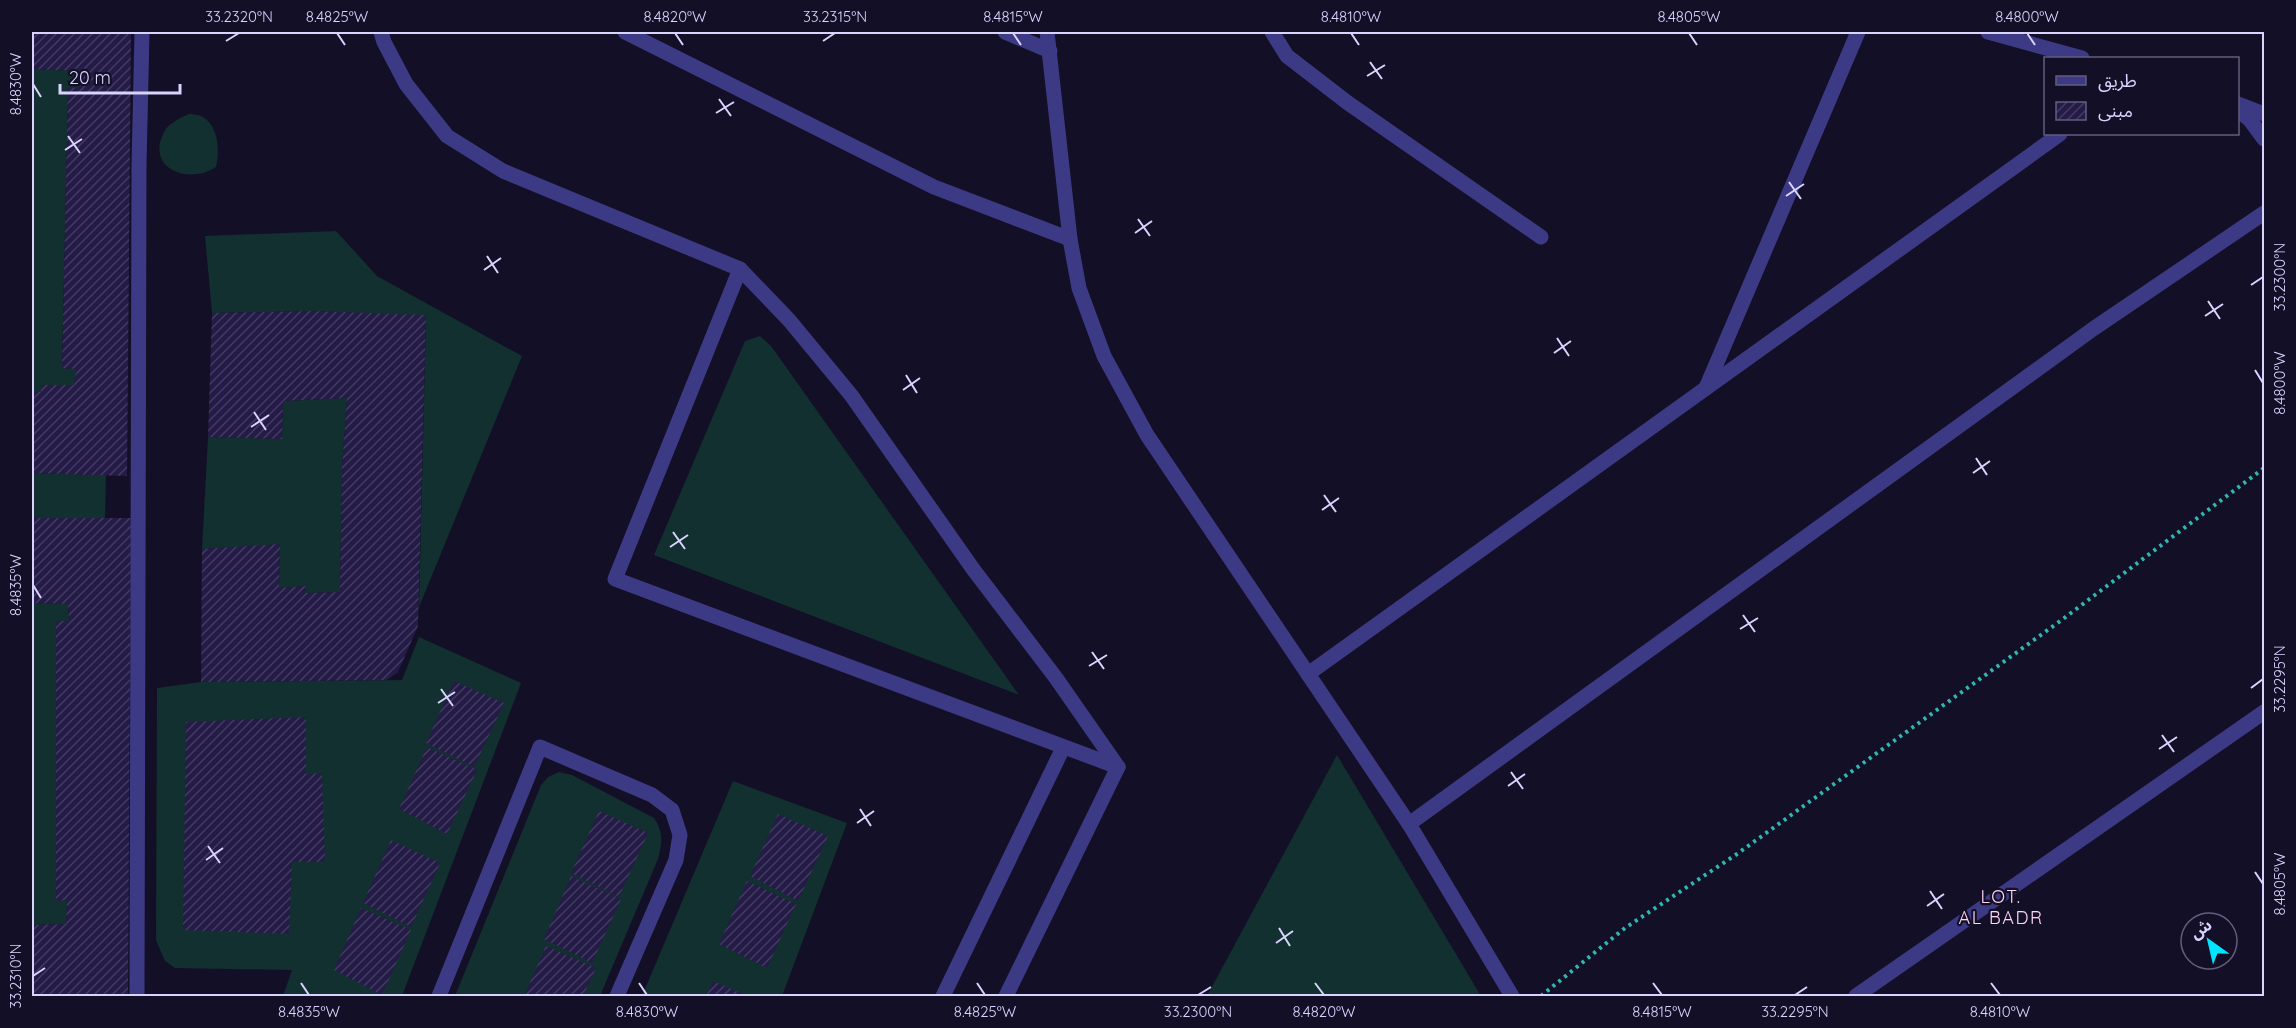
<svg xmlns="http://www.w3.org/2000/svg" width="2296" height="1028" font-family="Quicksand,'Noto Sans Arabic',sans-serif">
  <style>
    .garden { fill: #12302f }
    .building { fill: url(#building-hatch) }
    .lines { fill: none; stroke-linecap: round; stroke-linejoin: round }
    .path { stroke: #2fb8b0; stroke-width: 4; stroke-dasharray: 3 4.5; stroke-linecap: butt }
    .minor { stroke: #3d3a85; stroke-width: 15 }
    .ticks { fill: none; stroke: #d9d4ff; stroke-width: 2 }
    .labels { text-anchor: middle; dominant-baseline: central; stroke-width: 4.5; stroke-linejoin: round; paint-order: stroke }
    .quarter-label { font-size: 18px; letter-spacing: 1.5px; fill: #ffd6f0; stroke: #130f26 }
    .neatline { fill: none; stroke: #d9d4ff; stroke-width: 2 }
    .ticks-label { font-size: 15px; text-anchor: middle; fill: #d9d4ff }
  </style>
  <defs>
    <pattern id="building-hatch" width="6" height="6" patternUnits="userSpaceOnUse" patternTransform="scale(1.5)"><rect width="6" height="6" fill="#241b47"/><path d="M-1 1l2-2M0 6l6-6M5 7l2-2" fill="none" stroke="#433b63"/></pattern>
  </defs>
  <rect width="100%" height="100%" fill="#130f26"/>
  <g class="garden">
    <path d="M32,69L79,71V88L68,89L62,368L76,369L74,385H42L41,392H32Z"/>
    <path d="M189,114C193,114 200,115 203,117C219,127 220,152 216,167C188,186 142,167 166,129C170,123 182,117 189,114Z"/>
    <path d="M336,231L377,276L522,356L419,607L426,316L312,311L212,313L205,236Z"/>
    <path d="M760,336L771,346L1019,695L654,555L745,341Z"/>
    <path d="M347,398L342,468L340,592L306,593V586L279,588L280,545L202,549L208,437L282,439L283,401Z"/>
    <path d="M32,473L106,475L105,518H32Z"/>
    <path d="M32,603L68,604L69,621H57V900H67L66,924L32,925Z"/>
    <path d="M419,637L521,683L402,996H283L292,970L175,968L165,961L156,940L157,688L201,682L402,680Z"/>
    <path d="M1337,755L1481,996H1207Z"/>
    <path d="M559,772L572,775L654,818C664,833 662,843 658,859L600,996H455L541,785L548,777Z"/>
    <path d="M733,781L847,823L782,996H642Z"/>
  </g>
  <g class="building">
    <path d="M32,32H131L127,476L32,473V392H41V385H74L76,369L62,368L68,88H79V71L32,69Z"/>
    <path d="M312,311L426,315L418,626L398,672L387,680L201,682L202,549L280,544L279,588L306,586V593L340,592L342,468L347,398L283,401L282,439L208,437L212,313Z"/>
    <path d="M32,518H131L128,996H32V925L66,924L67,900L56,901V621H69L68,604L32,603Z"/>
    <path d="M454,681L504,703L474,767L426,743Z"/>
    <path d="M306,717V774L322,773L325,862H292L289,934L183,930L186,722Z"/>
    <path d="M427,747L477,770L447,834L399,809Z"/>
    <path d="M599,811L648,833L619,897L571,873Z"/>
    <path d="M778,814L828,836L798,901L750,876Z"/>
    <path d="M391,840L440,863L411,927L363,903Z"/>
    <path d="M571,876L621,899L592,963L544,939Z"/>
    <path d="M747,881L796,904L767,968L719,944Z"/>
    <path d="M361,908L411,930L382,995L334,970Z"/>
    <path d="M546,946L596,968L583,996H524Z"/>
    <path d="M713,981L747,996H706Z"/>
  </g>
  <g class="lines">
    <path class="path" d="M1541,996L1625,928L1737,854L2063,619L2264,468"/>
    <g class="minor">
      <path d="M381,32L384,42L406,84L447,136L503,171L740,269L789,320L851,395L973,569L1056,678L1118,767"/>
      <path d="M625,32L934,187L1070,239"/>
      <path d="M1005,32L1050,51"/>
      <path d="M1047,32L1070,239L1079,288L1104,356L1147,435L1308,674"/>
      <path d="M1272,32L1287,56L1348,103L1541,237"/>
      <path d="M1988,32L2082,58"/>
      <path d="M2238,104L2264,114"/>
      <path d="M2238,110L2250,120L2264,139"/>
      <path d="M740,269L615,579L1118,767"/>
      <path d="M1706,388L1858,32"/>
      <path d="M1409,824L2093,329L2264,213"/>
      <path d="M137,996L139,165L142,32"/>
      <path d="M439,996L540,747L652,795L672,810L680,835L676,860L617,996"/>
      <path d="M943,996L1063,748"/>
      <path d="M1006,996L1118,767"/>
      <path d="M1512,996L1409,824L1308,674L2060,134"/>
      <path d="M1856,996L2264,712"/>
    </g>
  </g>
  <path class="ticks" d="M337,33L345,45M675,33L683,45M1013,33L1021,45M1351,33L1359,45M1689,33L1697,45M2027,33L2035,45M226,41L239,33M823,41L835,33M1370,62L1382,79M1367,76L1385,65M33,84L41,97M719,99L731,116M716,113L734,102M68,136L80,153M65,150L82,139M1789,182L1801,199M1786,196L1804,184M1138,219L1150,236M1135,233L1152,221M487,256L498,273M484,270L501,258M2251,285L2263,277M2208,301L2220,319M2205,316L2223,304M1557,338L1569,356M1554,353L1571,341M2255,370L2263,383M906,375L917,393M903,390L920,378M254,412L266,430M251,427L269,415M1976,458L1987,475M1973,473L1990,461M1324,495L1336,512M1322,510L1339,498M673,532L685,549M670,547L688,535M33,585L41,598M1743,615L1755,632M1740,629L1758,618M1092,652L1104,669M1089,666L1107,655M2251,688L2263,679M441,689L453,706M438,703L455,692M2162,735L2174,752M2159,749L2177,737M1511,772L1523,789M1508,786L1525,774M860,809L871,826M857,823L874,811M208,846L220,863M206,860L223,848M2255,872L2263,884M1930,891L1942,909M1927,906L1944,894M1279,928L1290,946M1276,943L1293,931M33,976L45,968M301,983L309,995M639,983L647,995M977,983L985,995M1315,983L1324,995M1653,983L1662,995M1991,983L2000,995M1198,995L1211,987M1795,995L1807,987"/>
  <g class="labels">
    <g class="quarter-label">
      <text x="2001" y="896">LOT.<tspan x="2001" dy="21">AL BADR</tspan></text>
    </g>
  </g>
  <rect width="2296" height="1028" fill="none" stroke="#130f26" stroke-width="66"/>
  <rect x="2044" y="57" width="195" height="78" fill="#130f26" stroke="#625e7d" stroke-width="1.5"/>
  <rect x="2056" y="76" width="30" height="9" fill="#3d3a85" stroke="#625e7d" stroke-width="1.5"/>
  <text x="2098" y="87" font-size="18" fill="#d9d4ff">طريق</text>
  <rect x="2056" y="102" width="30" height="18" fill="url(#building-hatch)" stroke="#625e7d" stroke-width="1.5"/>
  <text x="2098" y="117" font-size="18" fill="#d9d4ff">مبنى</text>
  <g transform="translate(2209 941) rotate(326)"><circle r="28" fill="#130f26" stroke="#625e7d" stroke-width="1.5"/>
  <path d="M0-4.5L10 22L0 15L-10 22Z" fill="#00e5ff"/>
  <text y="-9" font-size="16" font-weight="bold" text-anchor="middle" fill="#d9d4ff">ش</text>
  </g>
  <path d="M60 84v9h120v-9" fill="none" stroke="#d9d4ff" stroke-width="3"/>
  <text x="69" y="84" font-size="18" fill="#d9d4ff" stroke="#130f26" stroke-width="4.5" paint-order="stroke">20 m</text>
  <rect x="33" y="33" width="2230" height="962" class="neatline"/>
  <g class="ticks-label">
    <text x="239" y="22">33.2320°N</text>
    <text x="337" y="22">8.4825°W</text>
    <text x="675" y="22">8.4820°W</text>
    <text x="835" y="22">33.2315°N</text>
    <text x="1013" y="22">8.4815°W</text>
    <text x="1351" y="22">8.4810°W</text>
    <text x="1689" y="22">8.4805°W</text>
    <text x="2027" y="22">8.4800°W</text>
    <text transform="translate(16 84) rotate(-90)" y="5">8.4830°W</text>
    <text transform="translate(2280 277) rotate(-90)" y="5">33.2300°N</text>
    <text transform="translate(2280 383) rotate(-90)" y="5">8.4800°W</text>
    <text transform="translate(16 585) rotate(-90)" y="5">8.4835°W</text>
    <text transform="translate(2280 679) rotate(-90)" y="5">33.2295°N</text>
    <text transform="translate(2280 884) rotate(-90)" y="5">8.4805°W</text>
    <text transform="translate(16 976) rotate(-90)" y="5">33.2310°N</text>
    <text x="309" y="1017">8.4835°W</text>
    <text x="647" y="1017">8.4830°W</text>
    <text x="985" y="1017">8.4825°W</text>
    <text x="1198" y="1017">33.2300°N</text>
    <text x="1324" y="1017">8.4820°W</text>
    <text x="1662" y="1017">8.4815°W</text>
    <text x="1795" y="1017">33.2295°N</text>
    <text x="2000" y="1017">8.4810°W</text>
  </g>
</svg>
